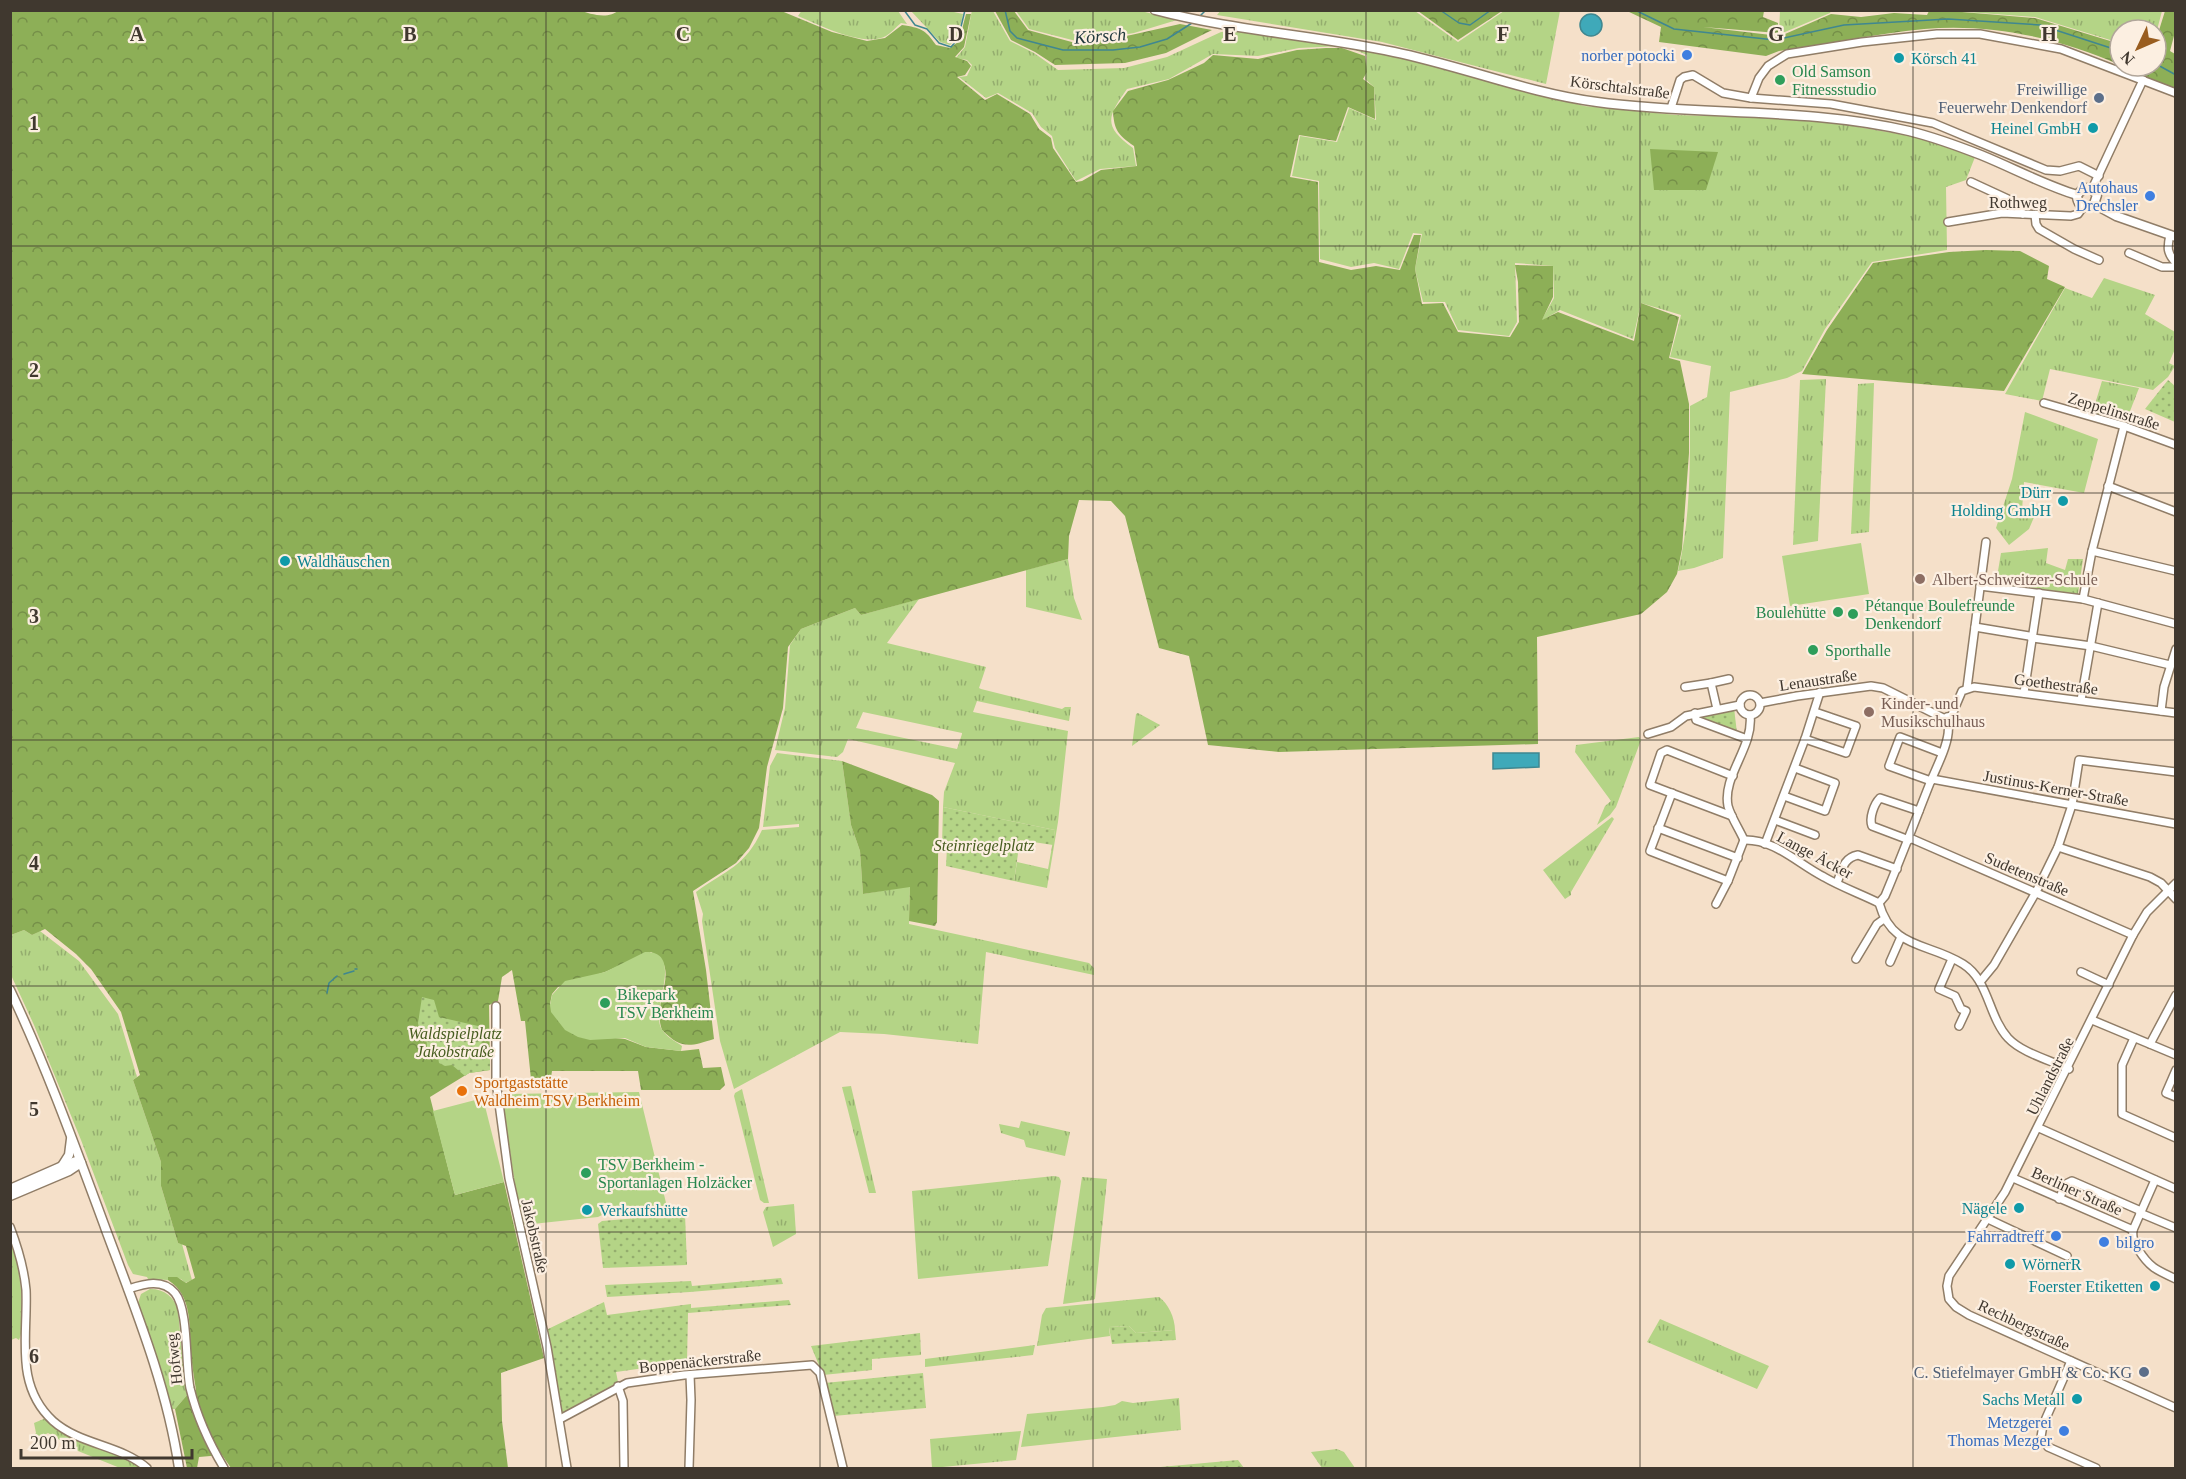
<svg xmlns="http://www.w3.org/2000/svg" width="2186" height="1479" font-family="'Times New Roman',serif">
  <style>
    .grass { fill: url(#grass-tufts); fill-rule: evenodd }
    .forest { fill: url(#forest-crowns) }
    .park { fill: url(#park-dots) }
    .pitch { fill: #b4d486 }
    .water { fill: #3fa9b9; stroke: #3f8790; stroke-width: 1.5 }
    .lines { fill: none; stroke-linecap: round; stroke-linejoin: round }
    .stream { stroke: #3f8790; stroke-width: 1.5 }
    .minor-casing { stroke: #907d67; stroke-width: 10 }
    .major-casing { stroke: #907d67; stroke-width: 11 }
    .minor { stroke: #fff; stroke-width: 7 }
    .major { stroke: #fff; stroke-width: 8 }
    .grid { fill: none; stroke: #40382f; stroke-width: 1.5; stroke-opacity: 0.55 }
    .shop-dot { fill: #3f7fe0; stroke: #fcefe1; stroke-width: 2 }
    .culture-dot { fill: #0f9aa8; stroke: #fcefe1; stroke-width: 2 }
    .leisure-dot { fill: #2e9e5b; stroke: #fcefe1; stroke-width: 2 }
    .service-dot { fill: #5c6f8a; stroke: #fcefe1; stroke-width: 2 }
    .education-dot { fill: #8d6e63; stroke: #fcefe1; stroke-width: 2 }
    .food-dot { fill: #e8710a; stroke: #fcefe1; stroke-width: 2 }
    .labels { text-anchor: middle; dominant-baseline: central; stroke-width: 4.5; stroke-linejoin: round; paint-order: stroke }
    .shop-label { font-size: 16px; fill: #366cbe; stroke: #fcefe1; text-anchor: end }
    .culture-label { font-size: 16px; fill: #0d838f; stroke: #fcefe1; text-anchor: end }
    .leisure-label { font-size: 16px; fill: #27864d; stroke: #fcefe1; text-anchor: start }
    .street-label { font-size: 16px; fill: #40382f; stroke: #fcefe1 }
    .service-label { font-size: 16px; fill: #4e5e75; stroke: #fcefe1; text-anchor: end }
    .education-label { font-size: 16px; fill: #785e54; stroke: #fcefe1; text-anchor: start }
    .park-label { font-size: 16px; font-style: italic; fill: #475d1f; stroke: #fcefe1 }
    .food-label { font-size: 16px; fill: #c56008; stroke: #fcefe1; text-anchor: start }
    .water-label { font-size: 18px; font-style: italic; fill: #21393d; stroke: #fcefe1 }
    .grid-label { font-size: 20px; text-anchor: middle; font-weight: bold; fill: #40382f; stroke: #fcefe1; stroke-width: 4.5; stroke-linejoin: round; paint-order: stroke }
  </style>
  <defs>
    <pattern id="grass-tufts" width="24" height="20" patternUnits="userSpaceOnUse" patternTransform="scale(1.5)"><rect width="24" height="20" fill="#b4d486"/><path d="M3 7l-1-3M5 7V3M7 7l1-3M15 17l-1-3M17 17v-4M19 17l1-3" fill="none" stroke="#94ad6e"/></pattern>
    <pattern id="forest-crowns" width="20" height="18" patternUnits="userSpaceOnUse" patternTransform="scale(1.5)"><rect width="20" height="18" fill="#8daf57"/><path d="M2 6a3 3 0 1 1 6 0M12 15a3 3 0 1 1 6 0" fill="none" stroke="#758f48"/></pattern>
    <pattern id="park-dots" width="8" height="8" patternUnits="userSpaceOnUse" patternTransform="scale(1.5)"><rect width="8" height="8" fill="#b4d486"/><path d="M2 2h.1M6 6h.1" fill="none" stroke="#94ad6e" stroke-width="1.8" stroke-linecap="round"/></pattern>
  </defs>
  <rect width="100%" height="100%" fill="#f5e0c9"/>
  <g class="grass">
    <path d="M802,10L898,11L907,24L901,23C896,27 891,33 886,36C865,48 819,25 798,16Z"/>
    <path d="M972,10L993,11L1010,41L1034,53L1058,70L1124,68L1167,57L1221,32L1233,31L1340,46L1299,48L1258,56L1213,54L1169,79L1127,89C1107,117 1103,126 1133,148L1136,166L1100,169L1076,181L1055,148L1052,136L1041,127L1032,113L998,93L986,98L959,77L967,76L972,65L967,60L956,58L965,47Z"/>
    <path d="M1221,10L1415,11L1458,42L1504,11H1560L1546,84L1382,42L1217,15Z"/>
    <path d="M911,11H954V12L963,14L957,38L950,45L940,42Z"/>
    <path d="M1016,11H1141L1177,20L1134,33L1080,42L1029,29Z"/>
    <path d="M1780,11V10L1831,11L1830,13L1785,32H1779Z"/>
    <path d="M1954,11L2162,10V11L2156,34V30H2120V43L2035,17Z"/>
    <path d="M1351,48L1434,65L1584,106L1676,115L1812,119L1922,138L1975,157L1966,180L1946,187L1947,250L1872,262L1825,329L1802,371L1787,378L1730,392L1723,558L1694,568L1678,571C1691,518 1690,461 1690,406L1707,397L1711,366L1670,357L1681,315L1641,303L1633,339L1560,310L1541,321L1554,298L1553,266L1515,263L1517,322L1509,336L1458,330L1445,302H1423L1415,269L1422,234L1413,233L1399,269L1374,263L1351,267L1320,259L1319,181L1292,176L1300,136L1337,142L1349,108L1376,120L1374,87L1365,79L1367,55Z"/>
    <path d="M2104,278L2155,295L2145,314L2175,332V349L2169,363L2175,366L2168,377L2153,390L2050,369L2042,401L2005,394L2065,288L2092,298Z"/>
    <path d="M1826,379L1818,541L1793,545L1800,380Z"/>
    <path d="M2102,381L2139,388L2125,424L2092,414Z"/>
    <path d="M1874,383L1869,532L1851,534L1858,384Z"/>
    <path d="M2025,412L2098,439L2084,493L2024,482L2022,510L2035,515L2029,529L2009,545L1996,528L2012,479Z"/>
    <path d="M2048,548L2046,563L2065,570L2068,559H2083L2078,594L1996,583L2001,553Z"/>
    <path d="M1068,559L1074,598L1082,620L1026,607V570Z"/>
    <path d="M919,599L887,643L986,667L979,688L981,689L1062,709L1065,707H1071L1069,721L977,701L973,712L1068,731L1058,822L1047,888L1014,881L1017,862L1048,869L1055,830L943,807L944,792L955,763L848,739L843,752L837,757L775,750L785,708L790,645L801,629L855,608L861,615ZM863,712L962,733V734L957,749L856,728Z"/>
    <path d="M1138,713L1160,725L1132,746L1136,714Z"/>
    <path d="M1639,737L1641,740L1616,807L1610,815L1597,825L1605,806L1611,801L1575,752L1576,745Z"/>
    <path d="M777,753L842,761L851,825L860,851L863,894L910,886L909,924L1089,963L1094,968V975L986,952L978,1044L884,1034L840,1032L734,1089L720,1041L702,921L703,914L696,892C726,870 745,867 762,830L799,827V824L763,827L770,766Z"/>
    <path d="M1612,817L1614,819L1571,892V895L1565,899L1543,870Z"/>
    <path d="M24,930L32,935L40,931L79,961L118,1014L137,1077L133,1080L161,1162V1186L178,1243L182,1244L192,1280L185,1283L181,1279L168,1277V1280L148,1279L147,1277L133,1274L128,1265L81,1140L34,1025L11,975V935Z"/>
    <path d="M851,1086L876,1193H869L842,1087Z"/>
    <path d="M742,1089L769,1203H764L760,1200L734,1096L735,1093Z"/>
    <path d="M1021,1121L1070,1132L1065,1156L1026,1147L1024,1140L1001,1133L999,1124L1019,1128Z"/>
    <path d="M1054,1176L1059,1177L1061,1181L1048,1266L918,1279L912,1191Z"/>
    <path d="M1082,1177L1107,1179L1095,1299L1093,1300L1063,1304Z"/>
    <path d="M794,1204L796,1234L773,1247L763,1212L766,1207Z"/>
    <path d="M10,1239C20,1265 22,1290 22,1317C22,1325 22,1334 19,1340L16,1338L11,1340Z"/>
    <path d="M150,1289C165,1289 174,1297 178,1310L184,1376L188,1394L175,1409H170L138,1303L141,1294Z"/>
    <path d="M1159,1297C1168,1303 1175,1318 1175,1330L1136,1333L1129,1326L1109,1327L1110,1336L1037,1346L1042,1315L1046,1308Z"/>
    <path d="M1660,1319L1769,1366L1757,1389L1647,1342Z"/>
    <path d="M1035,1345L1033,1355L925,1367V1359Z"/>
    <path d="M1179,1398L1181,1430L1021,1447L1027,1414L1103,1407L1115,1405L1122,1401L1133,1403Z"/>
    <path d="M46,1418C73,1445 110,1448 142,1468H120L78,1451L48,1433L33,1441L32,1437L36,1433L34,1423Z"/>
    <path d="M1021,1431L1016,1460L932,1468L930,1439Z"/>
    <path d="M1337,1449L1344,1452L1355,1468H1322L1311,1452Z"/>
  </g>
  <g class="forest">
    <path d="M578,10C591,14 608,20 619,10H779L832,32L867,41L885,38L902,25C921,28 925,29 936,45L950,48L959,41L966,14H971L964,47L955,57L967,61L971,66L965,75L957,77L985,100L997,94L1030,114L1039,129L1051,138L1053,148L1076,182L1082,181L1101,170L1137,166L1134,146C1118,135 1114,130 1113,111L1128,91L1168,80L1204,63L1213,55L1258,59L1297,50L1326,48H1342L1365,56L1367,72L1363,79L1374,87L1375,119L1348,107L1336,141L1299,135L1290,177L1318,182L1319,262L1351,270L1376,266L1400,270L1414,235H1421L1415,269L1422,304L1443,303L1458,332L1510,337L1519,322L1518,282L1515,265L1553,266V297L1542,320L1558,312L1634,341L1641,303L1679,317L1669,358L1680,361L1689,404V453L1682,549L1677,574L1667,592L1641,614L1537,637L1538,744L1279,752L1208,745L1189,656L1159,648L1125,516L1111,501L1079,500L1069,536L1068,559L861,615L855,608L801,629L788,647L783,708L767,767L759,828L749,848L736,863L693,891L706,970L714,1039C689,1047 681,1049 662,1030C651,1000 683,968 651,952L605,972L558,987L552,994L550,1004L590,1039L615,1038L625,1039L646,1047L681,1051L699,1049L703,1068L721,1067L725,1085L720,1090H641L638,1071H552L549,1090L532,1089L525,1021H521L512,970L502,977L498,1001L489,1005L490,1070L469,1073L430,1097L455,1195L504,1182L544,1358L501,1373L502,1421L508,1468H231L222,1455L199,1457L197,1468H187L175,1409L188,1394L196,1390C194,1378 192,1365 191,1353C189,1326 193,1296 168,1280V1277H177L186,1283L195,1278L186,1246L178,1243L161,1186V1162L133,1080L140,1075L121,1012L91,969L76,954L45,929L32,935L24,930L11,935V11Z"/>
    <path d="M995,11H1014L1028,30L1079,44L1131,35L1180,24L1212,30L1166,53L1125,63L1055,65L1035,52L1011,40Z"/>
    <path d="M1418,11H1502L1458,40Z"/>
    <path d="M1950,11L2035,18L2120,44V65C2060,38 1990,23 1924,29C1876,34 1827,44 1779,51L1766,56L1659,42L1661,27L1627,11H1764L1763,17L1778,23V33L1703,27L1771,35L1785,34L1831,14L1861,17L1894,13L1927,15L1929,11Z"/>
    <path d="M2165,11H2175V32L2170,51L2175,54V90L2122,66H2156V40Z"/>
    <path d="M1650,149L1718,152L1706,190H1654Z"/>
    <path d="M1986,250L2020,251L2049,266L2047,279L2065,287L2004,391L1802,374L1827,330L1873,263L1949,252Z"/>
    <path d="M842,761L932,795L939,801L937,922L935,926L909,921L910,887L863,894L860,851L851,825Z"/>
  </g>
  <g class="park">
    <path d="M2168,380L2175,386V422L2145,409Z"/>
    <path d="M1734,708L1737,733L1698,718V715Z"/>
    <path d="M943,807L1055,830L1053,845L1020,840L1014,881L946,866L947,847L942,846Z"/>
    <path d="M422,997L434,1000L439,1017L478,1026L485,1030C482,1039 479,1043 485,1052L490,1054V1070L469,1073L465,1076L452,1065L445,1066L439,1063L438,1057L427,1048L426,1032L419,1029L418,1023Z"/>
    <path d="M685,1214L687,1265L603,1268L598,1224L602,1221Z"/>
    <path d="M781,1278L783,1284L690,1292L607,1297L605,1285L691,1281L692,1286Z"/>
    <path d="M789,1300L791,1305L688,1313L687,1362L616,1372L618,1382L565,1414L561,1411L546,1330L604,1302L607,1315L691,1304V1308Z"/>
    <path d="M1129,1326L1136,1333L1175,1330L1176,1340L1112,1344L1109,1327Z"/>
    <path d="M920,1333L921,1355L872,1359V1370L823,1375L811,1346Z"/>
    <path d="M923,1373L926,1408L833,1416L825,1383Z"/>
    <path d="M1238,1460L1244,1468H1149Z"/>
  </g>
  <g class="pitch">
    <path d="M1861,543L1869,594L1790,606L1782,556Z"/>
    <path d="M645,952C685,951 651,1007 661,1028C665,1036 675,1041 682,1046L681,1051L646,1047L625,1038L590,1040L578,1037L565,1030L551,1012L550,1005L552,995L565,981L605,972Z"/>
    <path d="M639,1092L668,1211L613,1216L606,1213L598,1217L523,1225L516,1192L502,1097L506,1094Z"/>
    <path d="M483,1098L504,1182L455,1195L433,1111Z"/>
  </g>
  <g class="water">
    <circle cx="1591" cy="25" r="11"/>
    <path d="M1493,753H1539V767L1493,769Z"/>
  </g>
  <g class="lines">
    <g class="stream">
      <path d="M904,10L915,25L927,29L939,43L951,47L958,39L965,10"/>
      <path d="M1005,10L1010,31L1017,38L1063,50H1113L1140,47L1167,39L1192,23"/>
      <path d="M1440,10L1459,23L1470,25L1491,10"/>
      <path d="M1635,10L1674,29L1775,40L1844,25L1948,19L2040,25L2120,51"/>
      <path d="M1200,16L1206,10"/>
      <path d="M2156,64L2176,75"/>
      <path d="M355,969H357"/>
      <path d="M344,974L354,971"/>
      <path d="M327,993L329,983L337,976"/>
    </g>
    <g class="minor-casing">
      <g id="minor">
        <path d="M1751,98L1759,78L1768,66L1787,54L1862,42L1937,34H1980L2061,49L2176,93"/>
        <path d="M1671,108L1680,80L1684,77L1693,75L1723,93L1751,98L1831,104L1933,123L2046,170L2060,171L2079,166L2099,176"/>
        <path d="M1971,182L2010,200L2023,214"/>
        <path d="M2092,189L2143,80"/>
        <path d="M2035,215L2036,224L2039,229L2074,249L2099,260"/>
        <path d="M1948,222L2002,213L2071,216L2078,214L2083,207"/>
        <path d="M2170,235C2167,248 2167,253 2176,263"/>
        <path d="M2129,253L2162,267H2176"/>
        <path d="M2044,403L2124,426L2176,445"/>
        <path d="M2108,486L2176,512"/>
        <path d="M2092,551L2176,571"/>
        <path d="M1980,586L2083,599L2176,624"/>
        <path d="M2083,599L2092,551L2124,426"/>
        <path d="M1975,627L2029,636L2033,638L2091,646L2170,665"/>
        <path d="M1711,683L1729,679"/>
        <path d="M1685,687L1711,683L1717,709"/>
        <path d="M1967,688L1986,542"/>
        <path d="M2024,693L2039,593"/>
        <circle cx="1750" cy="705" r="10"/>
        <path d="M2081,700L2098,603"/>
        <path d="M1760,703L1797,696L1871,686L1883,688L1945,719"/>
        <path d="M2161,711L2164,687L2176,649"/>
        <path d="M1695,713L1696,720L1747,739"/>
        <circle cx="1949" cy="721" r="4.5"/>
        <path d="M1951,717L1962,691L1974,687L2176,713"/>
        <path d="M1648,734L1671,727L1686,716L1740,705"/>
        <path d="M1805,739L1846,753L1856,726L1815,712"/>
        <path d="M1932,779L2176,824"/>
        <path d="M1931,781L1889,766L1900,737L1942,753"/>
        <path d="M1672,793L1650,851L1728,881"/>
        <path d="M1784,796L1825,811L1835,783L1795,768"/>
        <path d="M1732,816L1650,785L1661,753L1667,750L1733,776"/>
        <path d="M1775,820L1815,835"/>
        <path d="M1658,828L1738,858"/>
        <path d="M1910,838L2133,935"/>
        <path d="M1744,840C1775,839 1798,864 1824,877C1841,887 1861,894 1879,903C1892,950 1928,942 1963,964C1989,980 1988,1016 2008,1038C2022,1053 2050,1060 2069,1069"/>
        <path d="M1744,840C1739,829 1731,817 1728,806C1722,776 1754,747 1750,715"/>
        <path d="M1909,840L1872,826C1869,818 1874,804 1880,798L1919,811"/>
        <path d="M1765,844L1805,739L1820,692"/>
        <path d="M2058,847L2150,877L2161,883L2176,899"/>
        <path d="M1837,883C1842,870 1843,858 1858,855L1897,869"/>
        <path d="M2176,883L2147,912L2133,935L2005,1192L1949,1276L1947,1286L1949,1299L1956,1307L1969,1315L2176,1408"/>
        <path d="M1879,903L1885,896C1901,858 1915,821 1930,783C1936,768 1951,740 1948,725"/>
        <path d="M1716,904L1728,881L1744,840"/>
        <path d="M1856,959L1877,924L1884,919"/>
        <path d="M1952,959L1939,989L1955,996L1961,1009L1966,1011L1959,1026"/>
        <path d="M1890,962L1901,937"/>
        <path d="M2081,972L2109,985"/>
        <path d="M1980,982L1994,965L2036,892L2058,847L2072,805L2079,760L2176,772"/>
        <path d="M496,1006V1081L509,1178L547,1347L567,1468"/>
        <path d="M2092,1020L2176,1055"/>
        <path d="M2134,1038L2122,1065V1114L2176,1138"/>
        <path d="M2150,1044L2176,995"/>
        <path d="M2176,1070L2166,1093L2176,1097"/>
        <path d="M2039,1128L2176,1189"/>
        <path d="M2013,1178L2133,1230C2132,1238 2134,1242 2138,1249C2149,1267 2156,1270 2176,1279"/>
        <path d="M2059,1199L2066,1184L2072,1181L2141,1211"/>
        <path d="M2140,1213L2176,1228"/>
        <path d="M1988,1219L2067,1256"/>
        <path d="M10,1227C18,1248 24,1268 26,1290C28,1336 14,1385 53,1421C80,1445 121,1445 147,1468"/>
        <path d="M2133,1230L2155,1180"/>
        <path d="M128,1289C144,1284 162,1278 175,1293C189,1310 185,1364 190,1388C197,1417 209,1443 224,1468"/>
        <path d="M2071,1361L2043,1425L2041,1437L2048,1447L2096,1468"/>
        <path d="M618,1386L623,1401L624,1468"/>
        <path d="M560,1419L627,1383L684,1375L812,1365L820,1373L843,1468"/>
        <path d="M689,1468L691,1400L690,1375"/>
      </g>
    </g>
    <g class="major-casing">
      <g id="major">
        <path d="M1155,10C1234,31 1315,35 1394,52C1462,66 1528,93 1597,102C1700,116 1807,107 1909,131C1933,137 1958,146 1981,155C2013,168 2044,185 2077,195"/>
        <path d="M2077,195L2084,188L2092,189L2097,195L2094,204"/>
        <path d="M2077,195C2077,203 2081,208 2089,207L2094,204"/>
        <path d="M2094,204L2116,216L2176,237"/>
        <path d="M10,990C47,1068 76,1149 106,1230C135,1308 167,1386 179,1468"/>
        <path d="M62,1166L69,1155L71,1139"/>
        <path d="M10,1189L67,1164L76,1161L81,1163"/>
        <path d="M10,1196L69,1171L81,1163"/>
      </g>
    </g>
    <use href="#minor" class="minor"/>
    <use href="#major" class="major"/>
  </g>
  <path class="grid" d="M273,10V1468M546,10V1468M820,10V1468M1093,10V1468M1366,10V1468M1640,10V1468M1913,10V1468M10,246H2176M10,493H2176M10,740H2176M10,986H2176M10,1232H2176"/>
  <g class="shop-dot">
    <circle cx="1687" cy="55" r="6"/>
    <circle cx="2150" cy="196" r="6"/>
    <circle cx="2056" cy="1236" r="6"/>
    <circle cx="2104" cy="1242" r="6"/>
    <circle cx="2064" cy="1431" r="6"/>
  </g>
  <g class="culture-dot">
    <circle cx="1899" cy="58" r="6"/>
    <circle cx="2093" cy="128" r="6"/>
    <circle cx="2063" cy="501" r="6"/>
    <circle cx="285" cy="561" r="6"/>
    <circle cx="2019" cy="1208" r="6"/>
    <circle cx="587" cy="1210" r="6"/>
    <circle cx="2010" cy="1264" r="6"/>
    <circle cx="2155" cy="1286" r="6"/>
    <circle cx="2077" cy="1399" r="6"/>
  </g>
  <g class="leisure-dot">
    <circle cx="1780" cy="80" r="6"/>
    <circle cx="1838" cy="612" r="6"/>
    <circle cx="1853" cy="614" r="6"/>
    <circle cx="1813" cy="650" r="6"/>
    <circle cx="605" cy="1003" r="6"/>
    <circle cx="586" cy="1173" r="6"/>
  </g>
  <g class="service-dot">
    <circle cx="2099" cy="98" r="6"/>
    <circle cx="2144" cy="1372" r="6"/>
  </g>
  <g class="education-dot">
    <circle cx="1920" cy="579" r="6"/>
    <circle cx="1869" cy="712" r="6"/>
  </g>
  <circle class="food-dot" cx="462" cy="1091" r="6"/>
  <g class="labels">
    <g class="shop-label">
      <text x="1675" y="55">norber potocki</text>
      <text x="2138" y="187">Autohaus<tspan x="2138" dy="18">Drechsler</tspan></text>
      <text x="2044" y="1236">Fahrradtreff</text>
      <text x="2116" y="1242" text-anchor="start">bilgro</text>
      <text x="2052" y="1422">Metzgerei<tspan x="2052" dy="18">Thomas Mezger</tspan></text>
    </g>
    <g class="culture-label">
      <text x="1911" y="58" text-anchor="start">Körsch 41</text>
      <text x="2081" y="128">Heinel GmbH</text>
      <text x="2051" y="492">Dürr<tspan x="2051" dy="18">Holding GmbH</tspan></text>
      <text x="297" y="561" text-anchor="start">Waldhäuschen</text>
      <text x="2007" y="1208">Nägele</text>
      <text x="599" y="1210" text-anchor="start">Verkaufshütte</text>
      <text x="2022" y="1264" text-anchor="start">WörnerR</text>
      <text x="2143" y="1286">Foerster Etiketten</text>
      <text x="2065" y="1399">Sachs Metall</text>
    </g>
    <g class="leisure-label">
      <text x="1792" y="71">Old Samson<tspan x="1792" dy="18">Fitnessstudio</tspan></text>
      <text x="1865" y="605">Pétanque Boulefreunde<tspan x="1865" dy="18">Denkendorf</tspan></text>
      <text x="1826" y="612" text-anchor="end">Boulehütte</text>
      <text x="1825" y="650">Sporthalle</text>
      <text x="617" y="994">Bikepark<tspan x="617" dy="18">TSV Berkheim</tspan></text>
      <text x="598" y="1164">TSV Berkheim -<tspan x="598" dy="18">Sportanlagen Holzäcker</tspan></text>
    </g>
    <g class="street-label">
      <text transform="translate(1620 87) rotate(7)">Körschtalstraße</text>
      <text x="2018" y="202">Rothweg</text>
      <text transform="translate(2114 411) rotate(17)">Zeppelinstraße</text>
      <text transform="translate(1818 680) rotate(-8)">Lenaustraße</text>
      <text transform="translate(2056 684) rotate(7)">Goethestraße</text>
      <text transform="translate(2056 788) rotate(10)">Justinus-Kerner-Straße</text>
      <text transform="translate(1815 855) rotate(28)">Lange Äcker</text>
      <text transform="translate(2027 874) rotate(23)">Sudetenstraße</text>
      <text transform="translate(2050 1076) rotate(-63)">Uhlandstraße</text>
      <text transform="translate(2077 1191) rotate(24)">Berliner Straße</text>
      <text transform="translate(535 1236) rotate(77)">Jakobstraße</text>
      <text transform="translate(2024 1325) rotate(25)">Rechbergstraße</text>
      <text transform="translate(174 1359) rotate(-96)">Hofweg</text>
      <text transform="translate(700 1361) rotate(-6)">Boppenäckerstraße</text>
    </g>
    <g class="service-label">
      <text x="2087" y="89">Freiwillige<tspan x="2087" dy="18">Feuerwehr Denkendorf</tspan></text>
      <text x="2132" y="1372">C. Stiefelmayer GmbH &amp; Co. KG</text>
    </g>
    <g class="education-label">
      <text x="1932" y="579">Albert-Schweitzer-Schule</text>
      <text x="1881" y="703">Kinder- und<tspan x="1881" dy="18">Musikschulhaus</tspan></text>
    </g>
    <g class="park-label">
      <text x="984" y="845">Steinriegelplatz</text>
      <text x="455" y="1033">Waldspielplatz<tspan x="455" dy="18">Jakobstraße</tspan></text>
    </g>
    <g class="food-label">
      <text x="474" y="1082">Sportgaststätte<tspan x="474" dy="18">Waldheim TSV Berkheim</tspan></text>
    </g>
    <g class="water-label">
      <text transform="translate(1100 36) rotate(-4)">Körsch</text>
    </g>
  </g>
  <g class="grid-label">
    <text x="137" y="41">A</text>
    <text x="410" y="41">B</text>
    <text x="683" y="41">C</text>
    <text x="956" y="41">D</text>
    <text x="1230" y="41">E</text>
    <text x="1503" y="41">F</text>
    <text x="1776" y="41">G</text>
    <text x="2049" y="41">H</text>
    <text x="34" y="130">1</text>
    <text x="34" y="377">2</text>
    <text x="34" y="623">3</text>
    <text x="34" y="870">4</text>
    <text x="34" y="1116">5</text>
    <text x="34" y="1363">6</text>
  </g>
  <rect width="2186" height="1479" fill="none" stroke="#40382f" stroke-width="24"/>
  <g transform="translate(2138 48) rotate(226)"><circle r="28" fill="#fcefe1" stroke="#b1a69a" stroke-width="1.5"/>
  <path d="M0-4.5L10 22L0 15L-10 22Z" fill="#995d1f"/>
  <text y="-9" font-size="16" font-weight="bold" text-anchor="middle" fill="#40382f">N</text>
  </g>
  <path d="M21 1449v9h171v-9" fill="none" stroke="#40382f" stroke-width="3"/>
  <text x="30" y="1449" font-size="18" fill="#40382f" stroke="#fcefe1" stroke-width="4.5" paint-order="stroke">200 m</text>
</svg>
